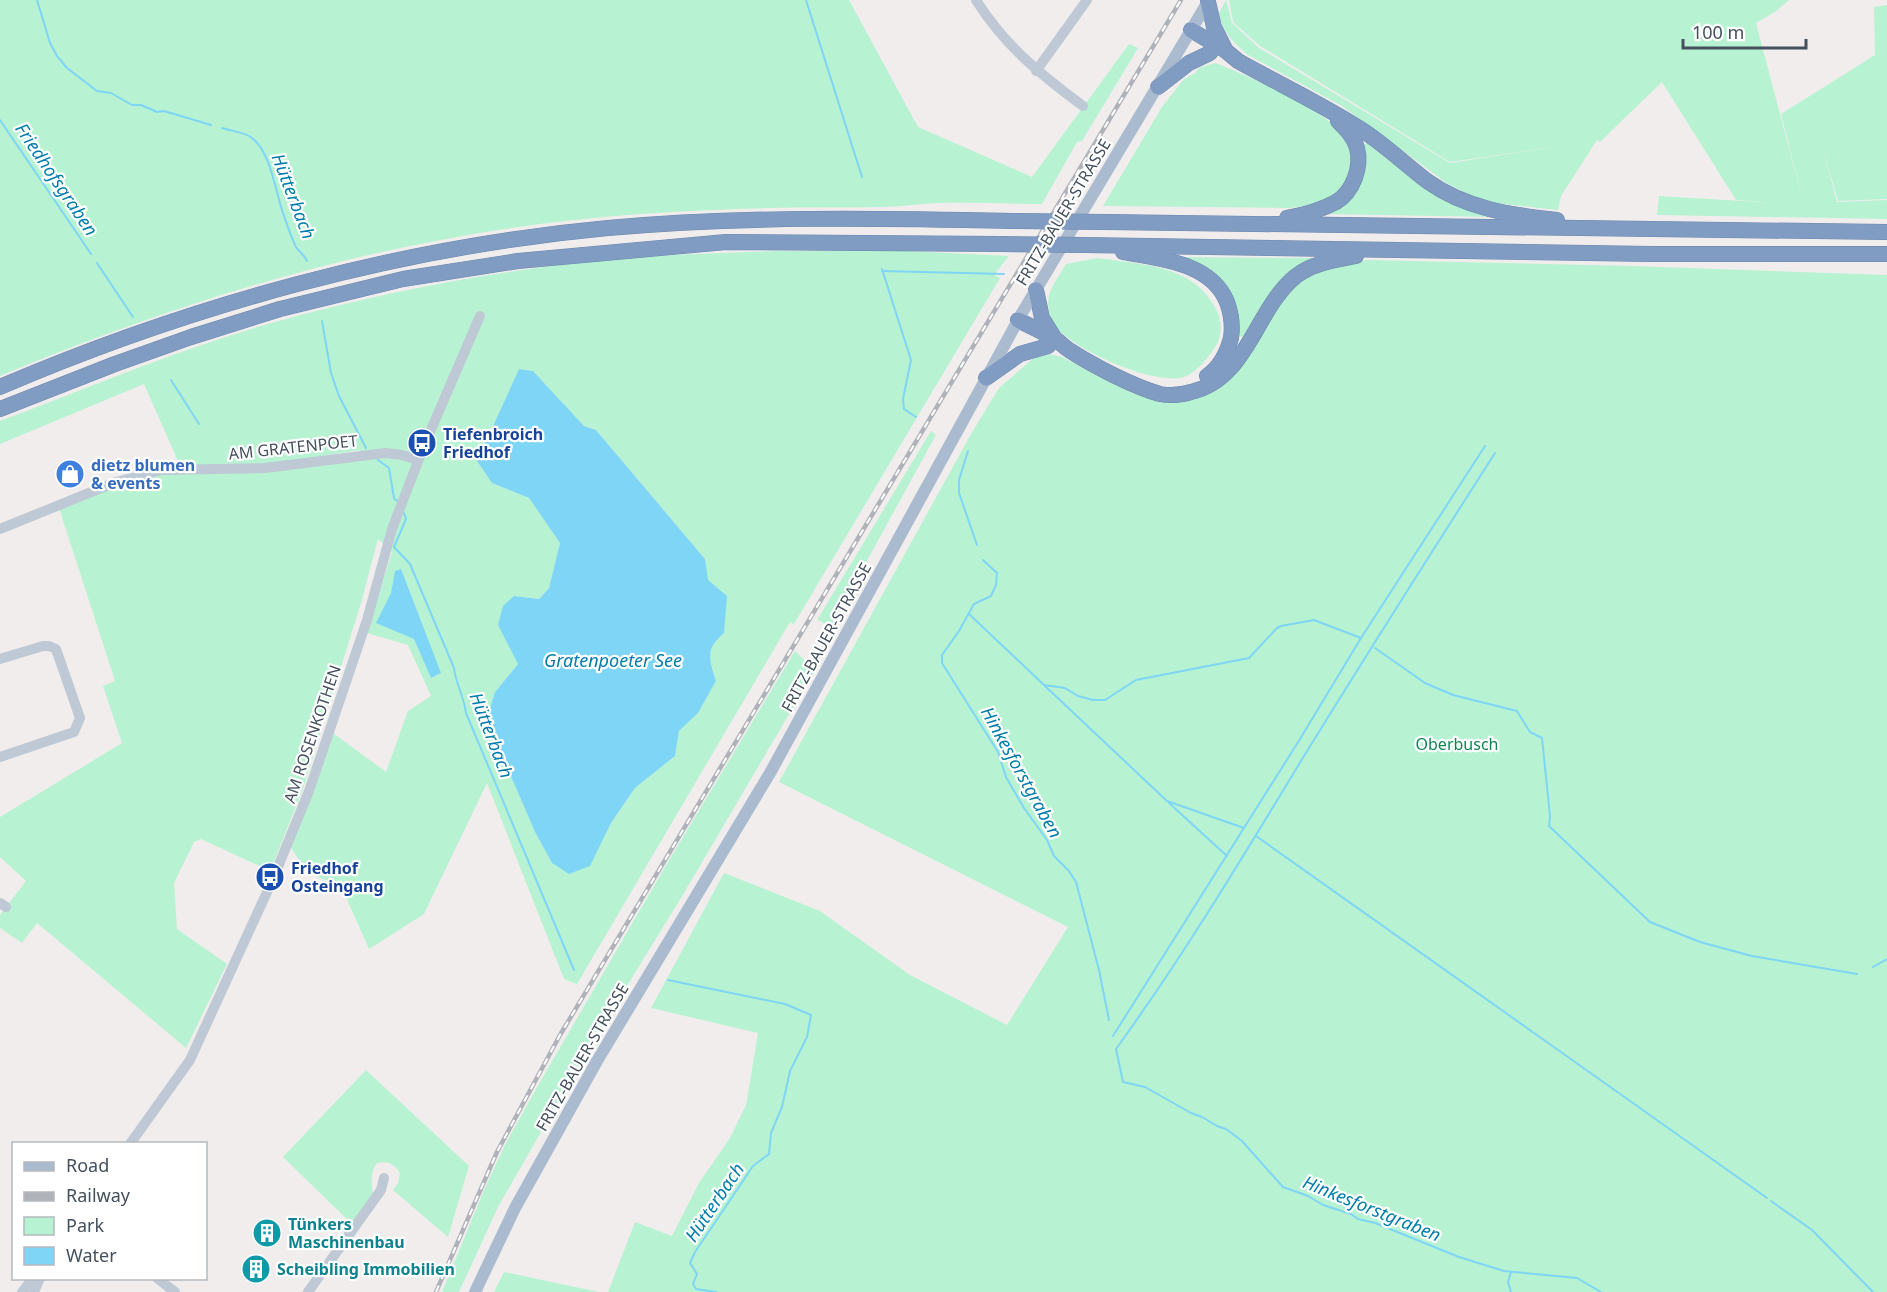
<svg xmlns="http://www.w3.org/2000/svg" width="1887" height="1292" font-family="'Noto Sans',sans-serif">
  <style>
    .green { fill: #b7f3d2; fill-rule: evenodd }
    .water { fill: #7fd5f5 }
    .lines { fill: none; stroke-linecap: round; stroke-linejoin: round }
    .stream { stroke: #7fd5f5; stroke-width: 2 }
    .highway-casing { stroke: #6b87ae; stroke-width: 16 }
    .minor { stroke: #bfc9d5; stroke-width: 10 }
    .major { stroke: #aabbd0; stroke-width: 12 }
    .highway { stroke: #809cc2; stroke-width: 15 }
    .rail-casing { stroke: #afb2b9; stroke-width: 4.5 }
    .rail { stroke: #fff; stroke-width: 2; stroke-dasharray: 7; stroke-linecap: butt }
    .highway-bridge-casing { stroke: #6b87ae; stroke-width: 16; stroke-linecap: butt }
    .highway-bridge { stroke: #809cc2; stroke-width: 15 }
    .labels { text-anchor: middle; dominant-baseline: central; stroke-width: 4.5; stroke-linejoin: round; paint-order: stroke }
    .street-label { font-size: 16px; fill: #44505d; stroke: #fff }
    .transit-label { font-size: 16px; font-weight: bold; fill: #164399; stroke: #fff; text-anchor: start }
    .shop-label { font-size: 16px; font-weight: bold; fill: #366cbe; stroke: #fff; text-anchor: start }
    .park-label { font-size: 16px; fill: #0d8651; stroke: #fff }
    .culture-label { font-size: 16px; font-weight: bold; fill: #0d838f; stroke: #fff; text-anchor: start }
    .water-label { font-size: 18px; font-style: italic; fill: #017dac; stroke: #fff }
  </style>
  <rect width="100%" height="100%" fill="#f1eded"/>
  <g class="green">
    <path d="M0,0H849L918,127L1032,177L1129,44L1138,48L1082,141L1077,142L1042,204C1008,204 974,202 940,203C921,203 901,207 882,207C844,208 807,207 769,208C693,210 616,214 540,224C353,248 173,304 0,376Z"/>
    <path d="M1226,0L1232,23L1259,48L1450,163L1573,144L1450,162L1260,46L1233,22L1229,0H1789L1775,12L1756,23L1804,205L1781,114L1875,55L1874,7L1887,5V199L1838,201L1823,149L1837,202L1887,200V219L1657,215L1659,196L1776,203L1736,200L1662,82L1600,142L1597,140L1561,196L1558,210L1495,203L1470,195L1448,184L1342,106L1248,55C1234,43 1222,32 1219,13Z"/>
    <path d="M1215,63C1243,73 1326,111 1343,134C1351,144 1354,160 1349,173C1341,199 1316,204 1291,208L1103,206L1162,107L1184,79L1195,73L1199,68Z"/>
    <path d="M1371,141L1496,217L1316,214L1342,202L1363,145Z"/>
    <path d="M776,251H908L1009,256L994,275L1000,278L794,624L790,622L577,984L564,979L487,783L424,914L369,949L341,886L308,873L291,848L333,733L386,772L408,711L431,696L408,645L367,633L392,552L378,539L361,603L303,789L270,871L201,839L194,842L174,883L177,929L227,964L186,1048L37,923L22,943L0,928V915L26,881L0,857V817L122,743L103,686L115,681L59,508L118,485L162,473L363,460L360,450L265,465L181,468L144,384L0,444V421C93,386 186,346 282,320C382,293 483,273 586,262C649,255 713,253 776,251ZM519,369L533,371L584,426L596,430L705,559L714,642L709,657L716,681L698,713L679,731L675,756L635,788L611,823L552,863L535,832L490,728L495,692L518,664L514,596L539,599L549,588L560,543L529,498L492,483L477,461Z"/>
    <path d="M1172,257L1323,258L1247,337L1236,336C1239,280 1216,278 1172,257Z"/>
    <path d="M1098,258C1142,265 1195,264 1217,311C1222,321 1222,336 1216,346C1208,357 1197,373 1184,377C1154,386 1074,350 1055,326C1052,322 1049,314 1049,309C1045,293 1058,278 1066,264Z"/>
    <path d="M1368,260L1633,266L1887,275V1292H608L635,1222L672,1236L699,1183L730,1138L746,1105L758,1033L651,1008L724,873L820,911L910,975L1007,1025L1068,927L779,782L971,434L999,388L1037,355L1049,354L1062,357L1136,394L1158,399L1200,396L1297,283C1318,268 1342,263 1368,260Z"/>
    <path d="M931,431L936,435L831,626L817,620Z"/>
    <path d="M795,651L815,670L684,893L592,1043L498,1207L459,1292H442L485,1188L505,1145L540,1082L665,867Z"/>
    <path d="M366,1070L469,1166L448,1237L393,1190L398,1183L400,1173C393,1163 388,1161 377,1163C369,1174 372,1183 373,1196L351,1223L283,1157Z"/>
    <path d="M504,1272L599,1292H494Z"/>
  </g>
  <g class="water">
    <path d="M519,369L533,371L584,426L596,430L705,559L708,580L727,596L724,633C705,649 709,659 716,681L698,713L679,731L675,756L635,788L611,823L590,866L569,874L552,863L535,832L490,728L491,705L495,692L518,664L498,625L503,606L514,596L539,599L549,588L560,543L529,498L492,483L477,461Z"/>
    <path d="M401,569L441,673L431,678L414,639L376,623L391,593L395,571Z"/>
  </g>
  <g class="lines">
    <g class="stream">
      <path d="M37,0L50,43L57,56L67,68L97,91L111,93L132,105H141L157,112L164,111L211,125"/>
      <path d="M806,0L862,177"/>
      <path d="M0,120L91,254"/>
      <path d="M222,128C231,131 242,132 249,136C271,148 276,196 284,216C288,227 291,237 296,247C300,253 304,254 307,261"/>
      <path d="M97,263L133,317"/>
      <path d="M882,269L911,360L903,399L904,409L916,417"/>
      <path d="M882,271L1004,274"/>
      <path d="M322,321L331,373L339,396L366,448"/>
      <path d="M171,380L199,424"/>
      <path d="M968,451L959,480V493L977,545"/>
      <path d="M1495,453C1431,553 1367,654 1304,756C1244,855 1184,955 1116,1049L1123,1082L1145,1087L1191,1113L1202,1117L1217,1126L1226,1129L1242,1141L1283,1187L1308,1196L1323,1205L1351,1214L1358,1219L1375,1223L1459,1257L1504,1271L1577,1278L1601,1292"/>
      <path d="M378,460L389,468L394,498L397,501"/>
      <path d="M404,513L406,519L394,547L410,564L454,668C456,685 464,696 466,713L574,970"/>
      <path d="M983,560L997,573L996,585L991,596L974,604L959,631L942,655V663L998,752L1006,777L1024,808L1047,840L1054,856L1069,871L1076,882L1099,970L1109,1020"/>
      <path d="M969,614L1044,685L1065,688L1078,696L1093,700H1105L1136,680L1249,658L1277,628L1281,626L1314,620L1361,638"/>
      <path d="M1375,648L1425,683L1453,695L1517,711L1530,732L1542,738L1550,816L1549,826L1650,922L1700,942L1752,956L1857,974"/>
      <path d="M1045,686L1167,801L1244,828"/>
      <path d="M1169,803L1227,856"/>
      <path d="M1256,836L1767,1198"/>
      <path d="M1873,967L1887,959"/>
      <path d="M668,980L785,1004L811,1015L807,1037L790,1071L782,1107L771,1133L769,1154L753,1166L695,1252L690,1263L697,1274L693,1284L696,1289L716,1292"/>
      <path d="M1113,1036L1300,739L1361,638L1485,446"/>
      <path d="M1771,1201L1812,1230L1873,1292"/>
      <path d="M1511,1272L1508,1282L1511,1292"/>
    </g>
    <g class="highway-casing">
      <g id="highway">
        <path d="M1208,2L1214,27L1226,51"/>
        <path d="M1191,30L1226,51L1238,61C1279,84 1322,104 1362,130C1385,145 1405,164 1427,181C1466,209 1511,215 1557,220"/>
        <path d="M1158,87L1189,63L1210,53"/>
        <path d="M1287,218C1304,215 1321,210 1336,202C1353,192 1362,167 1357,148C1354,137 1346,129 1338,121"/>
        <path d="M1105,222L1887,232"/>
        <path d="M1085,245L1651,254H1887"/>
        <path d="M1123,252C1159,259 1211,262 1227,302C1231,313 1233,325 1231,338C1227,353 1220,367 1207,376"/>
        <path d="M1036,290L1042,318L1055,339"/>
        <path d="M1018,320C1030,326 1043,332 1055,339C1060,342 1064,347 1069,350C1092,365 1134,387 1160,394C1170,396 1181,395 1191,392C1248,379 1255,309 1296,276C1313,263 1335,260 1356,256"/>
        <path d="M986,378L1020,354L1048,346"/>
        <path d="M0,387C191,305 401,247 608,228C742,216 878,218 1014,221"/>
        <path d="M0,409L115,364L191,337L280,309L403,279L518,261L726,242L1000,244"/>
      </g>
    </g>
    <g class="minor">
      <path d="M976,0C1005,46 1040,74 1083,106"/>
      <path d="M1036,71L1087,0"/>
      <path d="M0,529L116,482L162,470L265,468L385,453L402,455L418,460"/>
      <path d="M0,659L43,646H49L56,649L80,718L74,732L0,757"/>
      <path d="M0,903L6,907"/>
      <path d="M130,1144L190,1060L273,879L309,791L367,620L392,529L424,446L480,316"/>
      <path d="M157,1278L175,1292"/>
      <path d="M22,1292L33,1278"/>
      <path d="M34,1292L40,1278"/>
      <path d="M308,1292L381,1190L384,1178"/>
    </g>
    <path class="major" d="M475,1292L515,1208L597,1061L770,773L1022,313L1209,0"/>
    <use href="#highway" class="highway"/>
    <g class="rail-casing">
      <path id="rail" d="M436,1292L497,1152L560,1035L1181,0"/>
    </g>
    <use href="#rail" class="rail"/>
    <g class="highway-bridge-casing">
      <g id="highway-bridge">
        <path d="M1014,221L1105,222"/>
        <path d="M1000,244L1085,245"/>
      </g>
    </g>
    <use href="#highway-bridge" class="highway-bridge"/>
  </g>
  <defs>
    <g id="bus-disc" transform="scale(1.5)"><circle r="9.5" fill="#1a4fb4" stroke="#fff"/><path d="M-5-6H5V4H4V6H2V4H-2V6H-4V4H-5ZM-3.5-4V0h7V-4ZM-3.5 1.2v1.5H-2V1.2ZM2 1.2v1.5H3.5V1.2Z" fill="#fff"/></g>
    <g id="shop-disc" transform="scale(1.5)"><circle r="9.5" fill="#3f7fe0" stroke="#fff"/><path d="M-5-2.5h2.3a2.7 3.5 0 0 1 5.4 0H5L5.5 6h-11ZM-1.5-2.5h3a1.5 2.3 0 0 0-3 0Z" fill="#fff"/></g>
    <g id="building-disc" transform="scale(1.5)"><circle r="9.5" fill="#0f9aa8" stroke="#fff"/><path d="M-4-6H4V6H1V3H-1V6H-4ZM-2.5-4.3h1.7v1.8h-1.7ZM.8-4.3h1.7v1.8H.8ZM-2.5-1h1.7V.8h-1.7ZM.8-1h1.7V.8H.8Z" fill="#fff"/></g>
  </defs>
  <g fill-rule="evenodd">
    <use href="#bus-disc" x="422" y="443"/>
    <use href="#shop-disc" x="70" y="474"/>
    <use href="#bus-disc" x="270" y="877"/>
    <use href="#building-disc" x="267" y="1233"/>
    <use href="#building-disc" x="256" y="1269"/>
  </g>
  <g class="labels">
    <g class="street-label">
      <text transform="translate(1063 212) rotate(-59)">FRITZ-BAUER-STRASSE</text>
      <text transform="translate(293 447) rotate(-6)">AM GRATENPOET</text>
      <text transform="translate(826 637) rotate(-61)">FRITZ-BAUER-STRASSE</text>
      <text transform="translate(312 734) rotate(-71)">AM ROSENKOTHEN</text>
      <text transform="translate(582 1057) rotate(-60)">FRITZ-BAUER-STRASSE</text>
    </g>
    <g class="transit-label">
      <text x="443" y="434">Tiefenbroich<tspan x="443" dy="18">Friedhof</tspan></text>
      <text x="291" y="868">Friedhof<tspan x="291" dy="18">Osteingang</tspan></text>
    </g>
    <g class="shop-label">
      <text x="91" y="465">dietz blumen<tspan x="91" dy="18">&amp; events</tspan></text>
    </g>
    <g class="park-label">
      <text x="1457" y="744">Oberbusch</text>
    </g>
    <g class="culture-label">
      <text x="288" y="1224">Tünkers<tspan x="288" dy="18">Maschinenbau</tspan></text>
      <text x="277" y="1269">Scheibling Immobilien</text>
    </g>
    <g class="water-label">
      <text transform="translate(57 179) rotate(56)">Friedhofsgraben</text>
      <text transform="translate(294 196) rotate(69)">Hütterbach</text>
      <text x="613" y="660">Gratenpoeter See</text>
      <text transform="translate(492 735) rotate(69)">Hütterbach</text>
      <text transform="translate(1022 772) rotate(61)">Hinkesforstgraben</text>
      <text transform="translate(714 1202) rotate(-56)">Hütterbach</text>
      <text transform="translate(1372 1208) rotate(22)">Hinkesforstgraben</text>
    </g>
  </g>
  <rect x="12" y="1142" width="195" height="138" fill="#ffffff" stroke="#b4b9be" stroke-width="1.5"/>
  <rect x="24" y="1162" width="30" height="9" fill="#aabbd0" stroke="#b4b9be" stroke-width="1.5"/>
  <text x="66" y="1172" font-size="18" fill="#44505d">Road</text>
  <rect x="24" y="1192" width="30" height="9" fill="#afb2b9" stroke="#b4b9be" stroke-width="1.5"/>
  <text x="66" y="1202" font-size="18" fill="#44505d">Railway</text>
  <rect x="24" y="1217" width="30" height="18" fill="#b7f3d2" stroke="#b4b9be" stroke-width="1.5"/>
  <text x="66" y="1232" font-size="18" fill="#44505d">Park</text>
  <rect x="24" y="1247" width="30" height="18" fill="#7fd5f5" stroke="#b4b9be" stroke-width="1.5"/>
  <text x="66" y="1262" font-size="18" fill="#44505d">Water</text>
  <path d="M1683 39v9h123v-9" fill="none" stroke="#44505d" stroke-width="3"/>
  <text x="1692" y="39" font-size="18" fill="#44505d" stroke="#ffffff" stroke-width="4.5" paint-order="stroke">100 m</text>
</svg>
